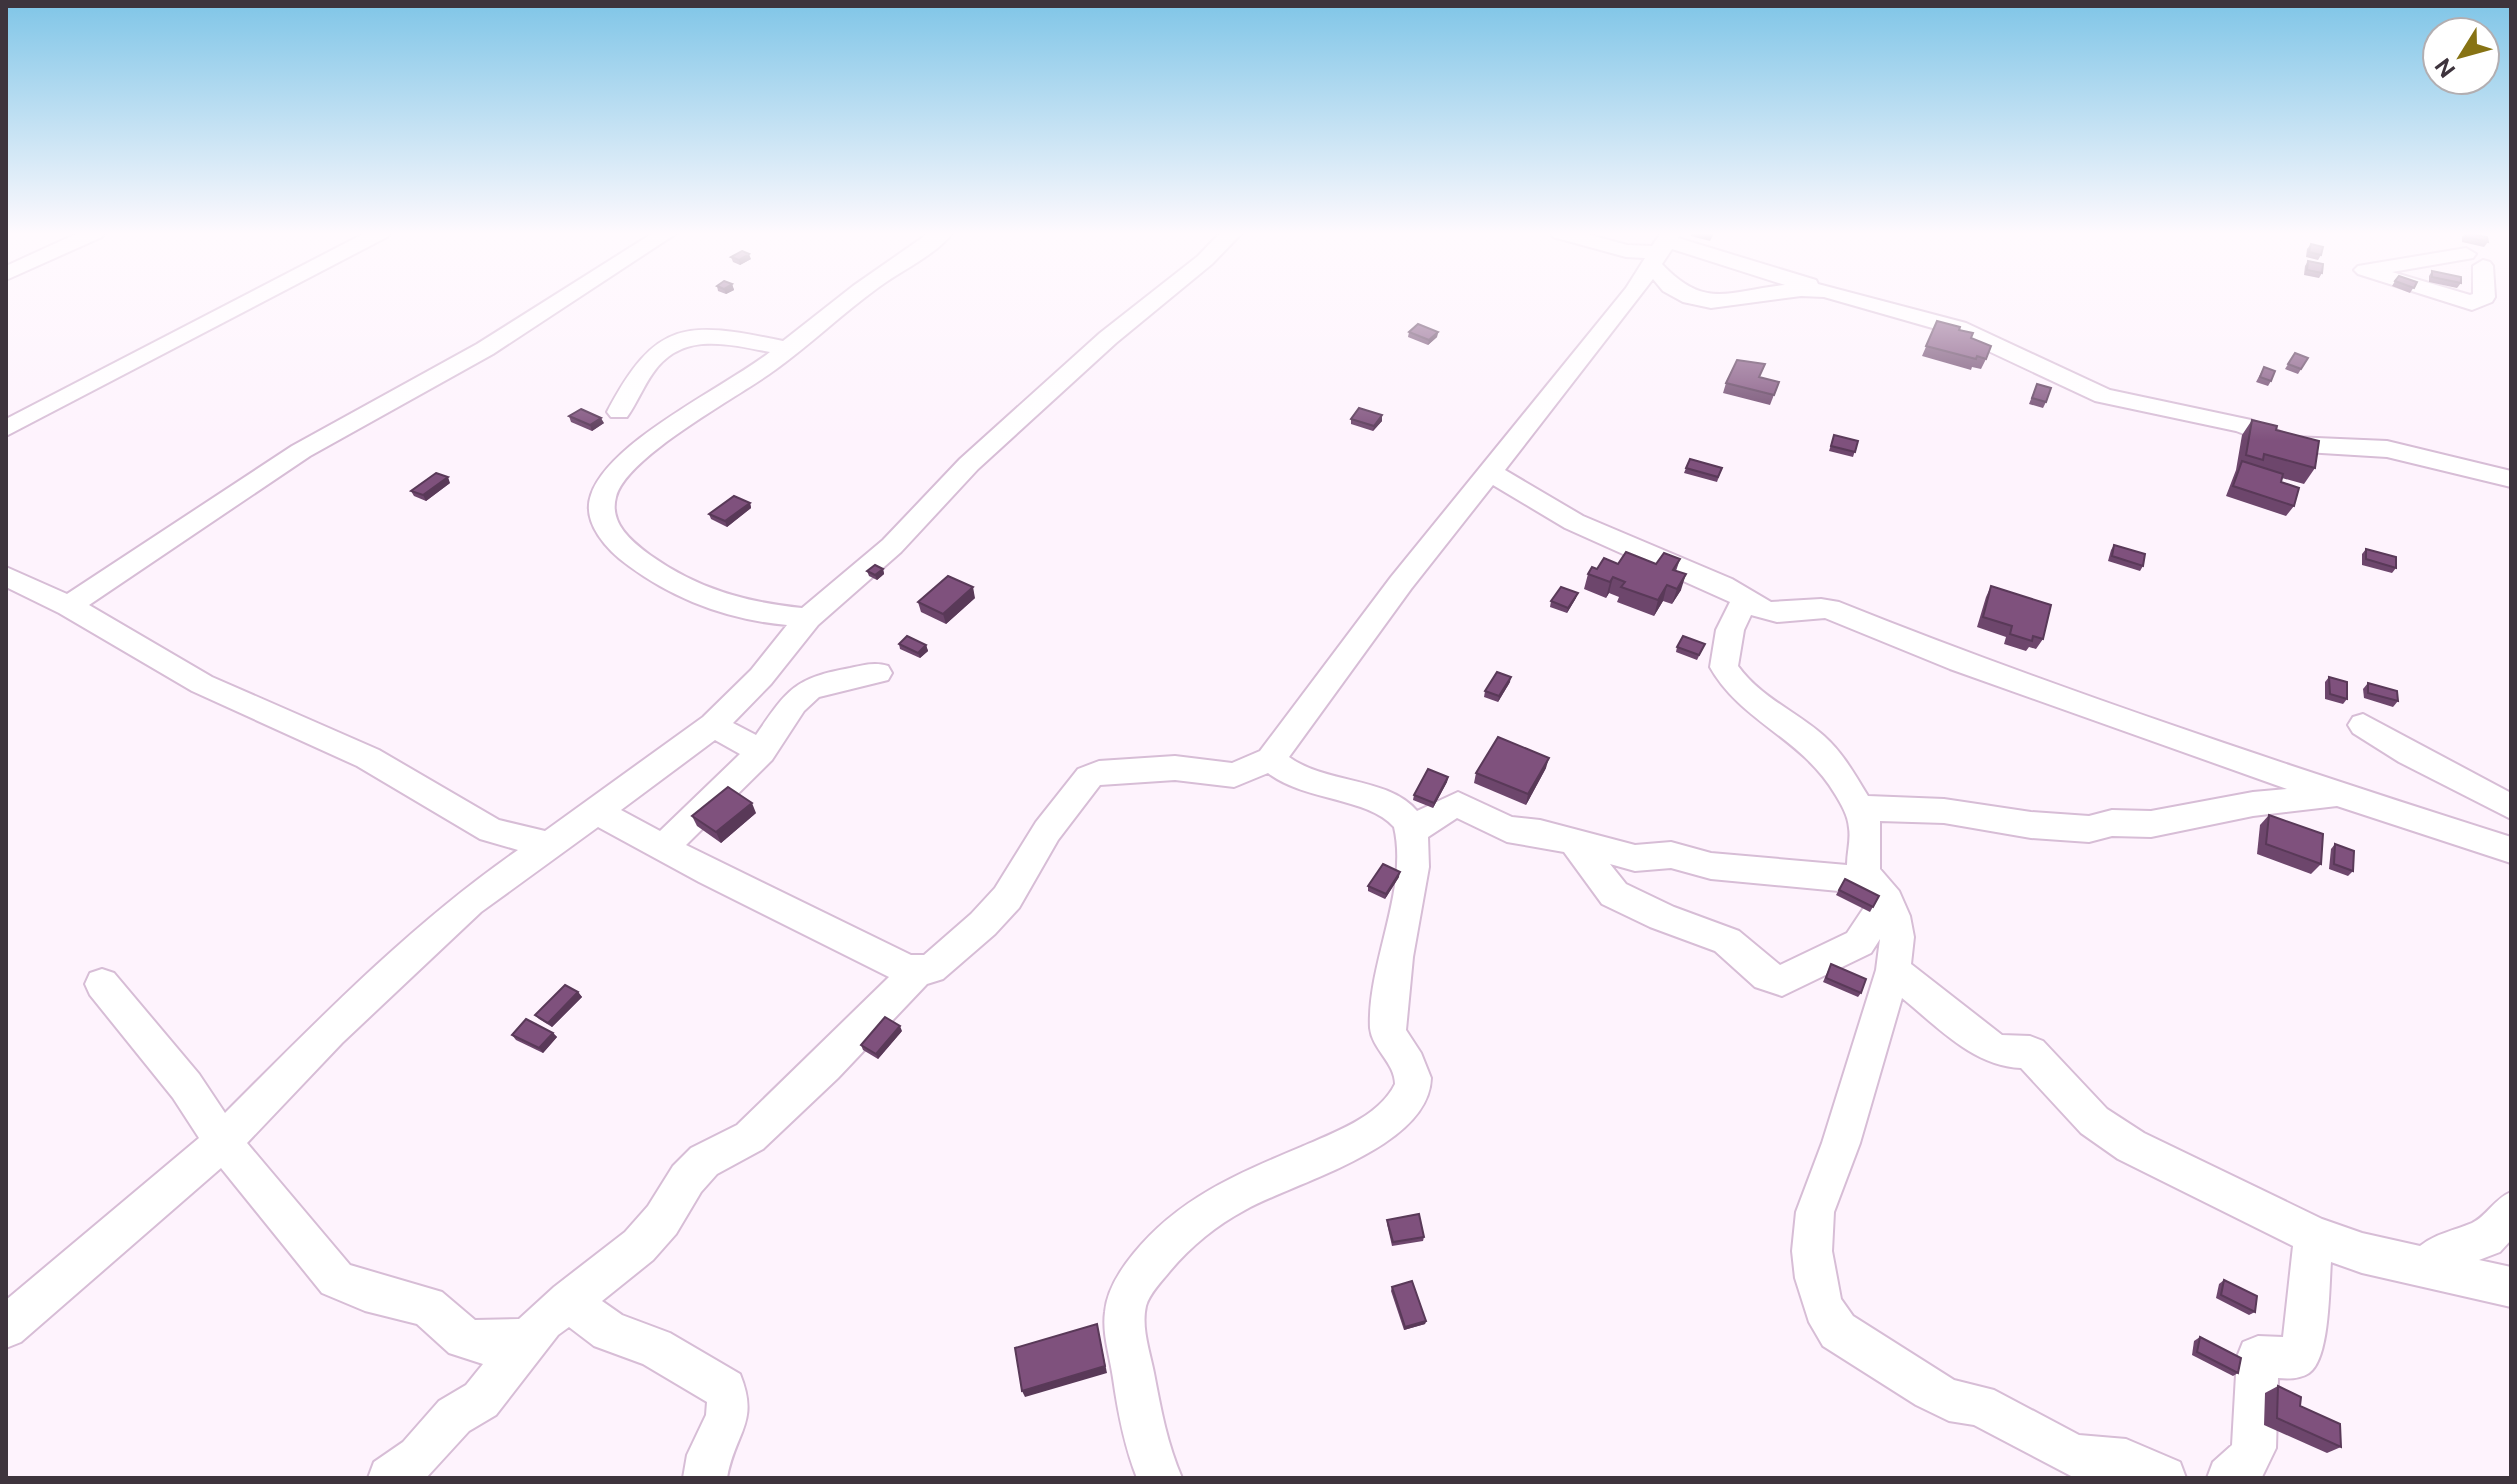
<svg xmlns="http://www.w3.org/2000/svg" width="2517" height="1484" font-family="'Public Sans',sans-serif">
  <style>
    .lines { fill: none; stroke-linecap: round; stroke-linejoin: round }
    .minor-casing { stroke: #d7bdd6; stroke-width: 4 }
    .minor { fill: #fff; fill-rule: evenodd }
    .wall { fill: #6d466c }
    .shaded-wall { fill: #593958 }
    .building { fill: #7f517d; stroke: #593958; stroke-width: 2 }
  </style>
  <rect width="100%" height="100%" fill="#fef3fd"/>
  <g class="lines">
    <g class="minor-casing">
      <g id="minor">
        <path d="M78,233H105L102,237L6,280V266Z"/>
        <path d="M365,233H390L387,237L6,436V419Z"/>
        <path d="M653,233H677L493,354L310,456L89,605L212,677L379,750L499,820L545,831L703,717L751,670L787,625C730,620 675,600 629,566C608,551 581,523 591,495C609,441 725,387 770,352C727,344 682,331 653,373C643,387 637,403 627,417H611L607,412C656,319 686,321 783,341L853,286L929,233H952C936,255 902,270 879,287C843,313 811,344 775,370C740,396 626,456 616,497C609,523 631,541 650,555C698,589 745,602 802,608L883,540L960,459L1100,333L1198,256L1220,233H1242L1212,264L1116,343L978,469L901,552L818,625L771,684L733,723L756,735C787,690 794,678 850,668C864,665 875,662 888,666L892,673L888,680L819,697L804,711L772,760L686,845L911,955H924L971,914L995,888L1036,822L1078,769L1099,761L1175,756L1232,763L1260,751L1391,577L1626,288L1645,258L1626,257L1553,237L1550,233H1583L1627,245L1652,246L1661,233H1681L1678,238L1816,280L1818,284L1966,323L2110,390L2251,420L2293,437L2387,441L2511,471V487L2387,457L2289,451L2236,431L2095,401L1950,333L1824,297L1801,296L1711,308L1683,302L1663,291L1653,279L1505,470L1583,516L1732,579L1771,602L1821,599L1839,602C2059,690 2285,765 2511,837V863L2337,806L2253,816L2151,837L2112,836L2089,842L2031,838L1944,823L1880,821V869L1899,891L1910,916L1914,937L1911,964L2002,1035L2030,1036L2043,1041L2107,1109L2144,1133L2322,1219L2362,1233L2420,1246C2437,1233 2453,1231 2472,1223C2487,1216 2494,1199 2511,1192V1240L2500,1252L2479,1260L2511,1267V1307L2362,1273L2331,1262C2329,1286 2330,1359 2309,1373C2300,1379 2289,1379 2278,1378L2276,1448L2262,1477L2207,1478L2213,1462L2232,1445L2237,1357L2243,1342L2258,1336L2283,1337L2293,1246L2118,1159L2081,1133L2021,1068C1973,1066 1938,1027 1902,998L1860,1143L1834,1212L1832,1251L1841,1299L1853,1316L1954,1380L1994,1390L2079,1435L2126,1439L2180,1462L2186,1478L2073,1477L1974,1425L1949,1421L1916,1405L1823,1346L1809,1322L1795,1278L1792,1251L1796,1212L1822,1143L1876,970L1880,939L1871,953L1782,996L1755,987L1715,951L1650,927L1602,904L1564,852L1507,842L1457,818L1428,837L1429,867L1413,957L1406,1030L1421,1053L1431,1078C1429,1148 1295,1182 1245,1210C1217,1225 1191,1246 1170,1271C1162,1281 1149,1294 1146,1306C1141,1328 1150,1352 1154,1373C1161,1410 1167,1443 1182,1478H1137C1124,1445 1118,1413 1113,1378C1110,1356 1102,1334 1105,1312C1107,1290 1120,1270 1134,1253C1179,1198 1237,1174 1301,1147C1333,1133 1379,1117 1395,1084C1395,1063 1372,1049 1370,1028C1367,963 1409,890 1394,827C1367,797 1304,801 1268,773L1234,787L1175,780L1100,785L1058,840L1019,908L995,934L943,979L927,984L838,1078L763,1149L717,1174L701,1192L676,1234L653,1260L602,1301L622,1315L670,1333L740,1374C760,1423 735,1432 727,1478H683L687,1455L706,1415L707,1402L643,1364L594,1346L569,1327L558,1335L496,1415L469,1431L426,1478H368L374,1462L403,1442L439,1401L466,1385L483,1364L449,1353L417,1324L365,1311L322,1293L221,1168L21,1342L6,1348V1300L199,1138L173,1098L90,995L85,984L90,973L102,969L114,973L199,1074L225,1113C318,1020 410,925 518,850L480,839L357,766L192,691L59,613L6,587V567L67,594L292,446L477,344ZM1672,249L1785,285C1731,290 1706,311 1662,264ZM1493,485L1565,528L1730,602L1716,630L1710,667C1741,722 1801,737 1835,794C1841,804 1848,815 1849,828C1851,840 1847,852 1847,865L1711,853L1671,842L1635,845L1540,820L1512,817L1458,792L1417,811C1389,777 1326,784 1289,757L1411,589ZM1751,615L1777,622L1825,618L1950,669L2287,789L2253,792L2151,811L2112,810L2089,816L2031,812L1944,799L1868,796C1855,775 1843,753 1824,736C1797,712 1760,697 1738,666L1744,630ZM715,740L740,754L660,831L621,810ZM598,827L699,882L889,977L737,1125L691,1148L673,1166L648,1206L625,1232L554,1287L519,1319L475,1320L442,1292L350,1265L247,1143L342,1043L481,912ZM1610,864L1635,871L1671,868L1711,879L1860,893L1867,903L1847,933L1780,965L1739,931L1674,907L1626,884Z"/>
        <path d="M2466,248L2476,254L2473,258L2392,272L2470,295L2473,294V266L2483,260L2490,262L2493,266L2495,297L2492,302L2472,310L2358,274L2354,270L2358,266Z"/>
        <path d="M2363,714L2511,793V819L2399,762L2353,733L2348,725L2353,717Z"/>
      </g>
    </g>
    <use href="#minor" class="minor"/>
  </g>
  <g class="wall">
    <path d="M1691,233H1714L1710,241L1691,236Z"/>
    <path d="M2465,233H2471L2488,242L2484,247L2462,242V237Z"/>
    <path d="M2311,244L2321,255L2318,260L2306,257L2307,249Z"/>
    <path d="M731,257L751,259L740,265L733,262Z"/>
    <path d="M2308,261L2322,273L2319,278L2304,275L2305,266Z"/>
    <path d="M2432,271L2461,283L2457,288L2429,282V276Z"/>
    <path d="M2395,281L2417,282L2410,293L2392,286Z"/>
    <path d="M732,284L734,290L726,294L718,291L717,286Z"/>
    <path d="M1937,321L1959,330L1971,338L1986,359L1981,369L1972,367L1971,370L1922,356Z"/>
    <path d="M1409,332H1438L1437,337L1428,345L1408,337Z"/>
    <path d="M2295,353L2308,358L2298,374L2285,369Z"/>
    <path d="M2264,367L2271,381L2268,386L2256,382Z"/>
    <path d="M1760,378L1779,382L1770,405L1723,393L1726,383Z"/>
    <path d="M2035,389L2046,402L2043,408L2029,404Z"/>
    <path d="M569,416L604,423L592,431L571,422Z"/>
    <path d="M1351,419L1382,421L1373,431L1351,424Z"/>
    <path d="M2252,420L2315,468L2304,484L2282,478L2281,482L2294,506L2286,516L2226,496L2236,470L2242,435Z"/>
    <path d="M1834,435L1858,441L1853,457L1829,451Z"/>
    <path d="M1686,468H1722L1717,482L1684,473Z"/>
    <path d="M450,483L426,501L414,496L411,491Z"/>
    <path d="M750,503L751,508L727,527L711,519L709,514Z"/>
    <path d="M2114,545L2143,566L2140,571L2108,561L2111,550Z"/>
    <path d="M2366,549L2396,568L2392,573L2362,565V554Z"/>
    <path d="M1680,559L1676,571L1681,590L1672,604L1663,601L1654,616L1617,602L1619,597L1609,593L1606,598L1584,589L1588,574L1597,569L1618,564H1656Z"/>
    <path d="M883,569L884,574L877,580L869,576L867,571Z"/>
    <path d="M1991,586L2043,639L2036,649L2029,647L2026,651L2004,644L2006,637L1977,627L1986,597Z"/>
    <path d="M975,598L946,624L921,612L918,602Z"/>
    <path d="M1576,598L1567,613L1550,607L1551,601Z"/>
    <path d="M899,644L926,645L928,651L920,658L900,649Z"/>
    <path d="M1705,644L1697,660L1676,652L1677,647Z"/>
    <path d="M2329,677L2347,699L2343,704L2325,699V682Z"/>
    <path d="M1510,682L1498,702L1484,697L1485,691Z"/>
    <path d="M2368,683L2398,701L2393,707L2364,698L2363,689Z"/>
    <path d="M1546,768L1526,805L1474,783L1476,773Z"/>
    <path d="M1448,777L1447,782L1433,808L1413,800L1414,795Z"/>
    <path d="M756,813L721,843L697,826L692,816Z"/>
    <path d="M2269,815L2321,864L2311,874L2257,854L2260,825Z"/>
    <path d="M2335,844L2353,871L2348,876L2329,869L2331,849Z"/>
    <path d="M1399,877L1385,899L1368,891V886Z"/>
    <path d="M1845,879L1879,896L1870,912L1836,895Z"/>
    <path d="M1831,964L1861,993L1858,997L1823,982Z"/>
    <path d="M578,992L582,997L552,1027L539,1019L535,1015Z"/>
    <path d="M902,1031L878,1059L863,1050L861,1045Z"/>
    <path d="M553,1033L557,1037L543,1053L516,1040L512,1035Z"/>
    <path d="M1387,1220L1424,1237L1423,1241L1392,1246L1387,1224Z"/>
    <path d="M2224,1280L2255,1312L2249,1315L2216,1298L2219,1284Z"/>
    <path d="M1392,1287L1426,1321L1425,1324L1404,1330L1391,1291Z"/>
    <path d="M2200,1337L2238,1373L2233,1376L2192,1355L2194,1341Z"/>
    <path d="M2278,1386L2341,1447L2327,1453L2264,1425L2265,1393Z"/>
  </g>
  <g class="shaded-wall">
    <path d="M749,254L751,259L740,265L739,260Z"/>
    <path d="M732,284L734,290L726,294L724,289Z"/>
    <path d="M1438,332L1437,337L1428,345L1429,340Z"/>
    <path d="M1382,415V421L1373,431L1374,426Z"/>
    <path d="M601,418L604,423L592,431L590,425Z"/>
    <path d="M448,477L450,483L426,501L423,495Z"/>
    <path d="M750,503L751,508L727,527L725,521Z"/>
    <path d="M883,569L884,574L877,580L875,575Z"/>
    <path d="M1686,574L1681,590L1672,604L1677,589Z"/>
    <path d="M1613,577L1609,593L1606,598L1610,582Z"/>
    <path d="M1667,585L1663,601L1654,616L1658,600Z"/>
    <path d="M973,587L975,598L946,624L943,614Z"/>
    <path d="M1578,593L1576,598L1567,613L1568,608Z"/>
    <path d="M926,645L928,651L920,658L918,653Z"/>
    <path d="M1511,677L1510,682L1498,702L1499,696Z"/>
    <path d="M1549,758L1546,768L1526,805L1528,794Z"/>
    <path d="M1448,777L1447,782L1433,808L1434,803Z"/>
    <path d="M752,803L756,813L721,843L716,832Z"/>
    <path d="M1400,872L1399,877L1385,899L1386,894Z"/>
    <path d="M578,992L582,997L552,1027L548,1023Z"/>
    <path d="M900,1026L902,1031L878,1059L876,1054Z"/>
    <path d="M553,1033L557,1037L543,1053L539,1048Z"/>
    <path d="M1426,1321L1425,1324L1404,1330L1405,1327Z"/>
    <path d="M1097,1324L1107,1373L1025,1397L1022,1391Z"/>
  </g>
  <g class="building">
    <path d="M2466,233L2487,237L2488,242L2466,237Z"/>
    <path d="M2311,244L2323,247L2321,255L2309,252Z"/>
    <path d="M742,251L749,254L739,260L731,257Z"/>
    <path d="M2308,261L2323,264L2322,273L2307,270Z"/>
    <path d="M2432,271L2461,277V283L2432,277Z"/>
    <path d="M2399,276L2417,282L2414,288L2395,281Z"/>
    <path d="M724,281L732,284L724,289L717,286Z"/>
    <path d="M1937,321L1960,327L1959,330L1973,333L1971,338L1991,346L1986,359L1977,356L1976,359L1926,346Z"/>
    <path d="M1418,324L1438,332L1429,340L1409,332Z"/>
    <path d="M2295,353L2308,358L2301,369L2288,364Z"/>
    <path d="M1737,360L1765,364L1759,377L1779,382L1774,395L1726,383Z"/>
    <path d="M2264,367L2275,371L2271,381L2260,377Z"/>
    <path d="M2037,384L2051,388L2046,402L2032,398Z"/>
    <path d="M1359,408L1382,415L1374,426L1351,419Z"/>
    <path d="M581,409L601,418L590,425L569,416Z"/>
    <path d="M2252,420L2277,426L2276,430L2319,441L2315,468L2264,454L2263,460L2246,455Z"/>
    <path d="M1834,435L1858,441L1855,452L1831,446Z"/>
    <path d="M1690,459L1722,468L1718,477L1686,468Z"/>
    <path d="M2242,461L2283,474L2281,482L2299,488L2294,506L2233,486Z"/>
    <path d="M436,473L448,477L423,495L411,491Z"/>
    <path d="M734,496L750,503L725,521L709,514Z"/>
    <path d="M2114,545L2145,554L2143,566L2112,556Z"/>
    <path d="M2366,549L2396,557V568L2366,559Z"/>
    <path d="M1626,552L1656,564L1664,553L1680,559L1673,570L1686,574L1677,589L1667,585L1658,600L1621,587L1625,582L1613,577L1610,582L1588,574L1592,567L1597,569L1604,558L1618,564Z"/>
    <path d="M875,565L883,569L875,575L867,571Z"/>
    <path d="M948,576L973,587L943,614L918,602Z"/>
    <path d="M1991,586L2051,605L2043,639L2033,636L2032,641L2010,634L2012,626L1983,617Z"/>
    <path d="M1561,587L1578,593L1568,608L1551,601Z"/>
    <path d="M907,636L926,645L918,653L899,644Z"/>
    <path d="M1683,636L1705,644L1699,655L1677,647Z"/>
    <path d="M1497,672L1511,677L1499,696L1485,691Z"/>
    <path d="M2329,677L2347,682V699L2330,694Z"/>
    <path d="M2368,683L2397,691L2398,701L2368,693Z"/>
    <path d="M1498,737L1549,758L1528,794L1476,773Z"/>
    <path d="M1428,769L1448,777L1434,803L1414,795Z"/>
    <path d="M728,787L752,803L716,832L692,816Z"/>
    <path d="M2269,815L2323,834L2321,864L2266,844Z"/>
    <path d="M2335,844L2354,851L2353,871L2334,864Z"/>
    <path d="M1383,864L1400,872L1386,894L1368,886Z"/>
    <path d="M1845,879L1879,896L1873,907L1839,890Z"/>
    <path d="M1831,964L1866,979L1861,993L1826,978Z"/>
    <path d="M565,985L578,992L548,1023L535,1015Z"/>
    <path d="M885,1017L900,1026L876,1054L861,1045Z"/>
    <path d="M526,1019L553,1033L539,1048L512,1035Z"/>
    <path d="M1419,1214L1424,1237L1393,1242L1387,1220Z"/>
    <path d="M2224,1280L2257,1296L2255,1312L2221,1295Z"/>
    <path d="M1412,1281L1426,1321L1405,1327L1392,1287Z"/>
    <path d="M1097,1324L1105,1366L1022,1391L1015,1348Z"/>
    <path d="M2200,1337L2241,1358L2238,1373L2197,1352Z"/>
    <path d="M2278,1386L2301,1397L2300,1406L2340,1424L2341,1447L2277,1418Z"/>
  </g>
  <linearGradient id="sky" x2="0" y2="1"><stop stop-color="#7fc5e7"/><stop offset="0.53" stop-color="#fffafe"/><stop offset="1" stop-color="#fffafe" stop-opacity="0"/></linearGradient>
  <rect width="2517" height="441" fill="url(#sky)"/>
  <rect width="2517" height="1484" fill="none" stroke="#3e343d" stroke-width="16"/>
  <g transform="translate(2461 56) rotate(233)"><circle r="38" fill="#ffffff" stroke="#b2aeb1" stroke-width="2"/>
  <path d="M0-6L14 30L0 20L-14 30Z" fill="#877314"/>
  <text y="-12" font-size="22" font-weight="bold" text-anchor="middle" fill="#3e343d">N</text>
  </g>
</svg>
